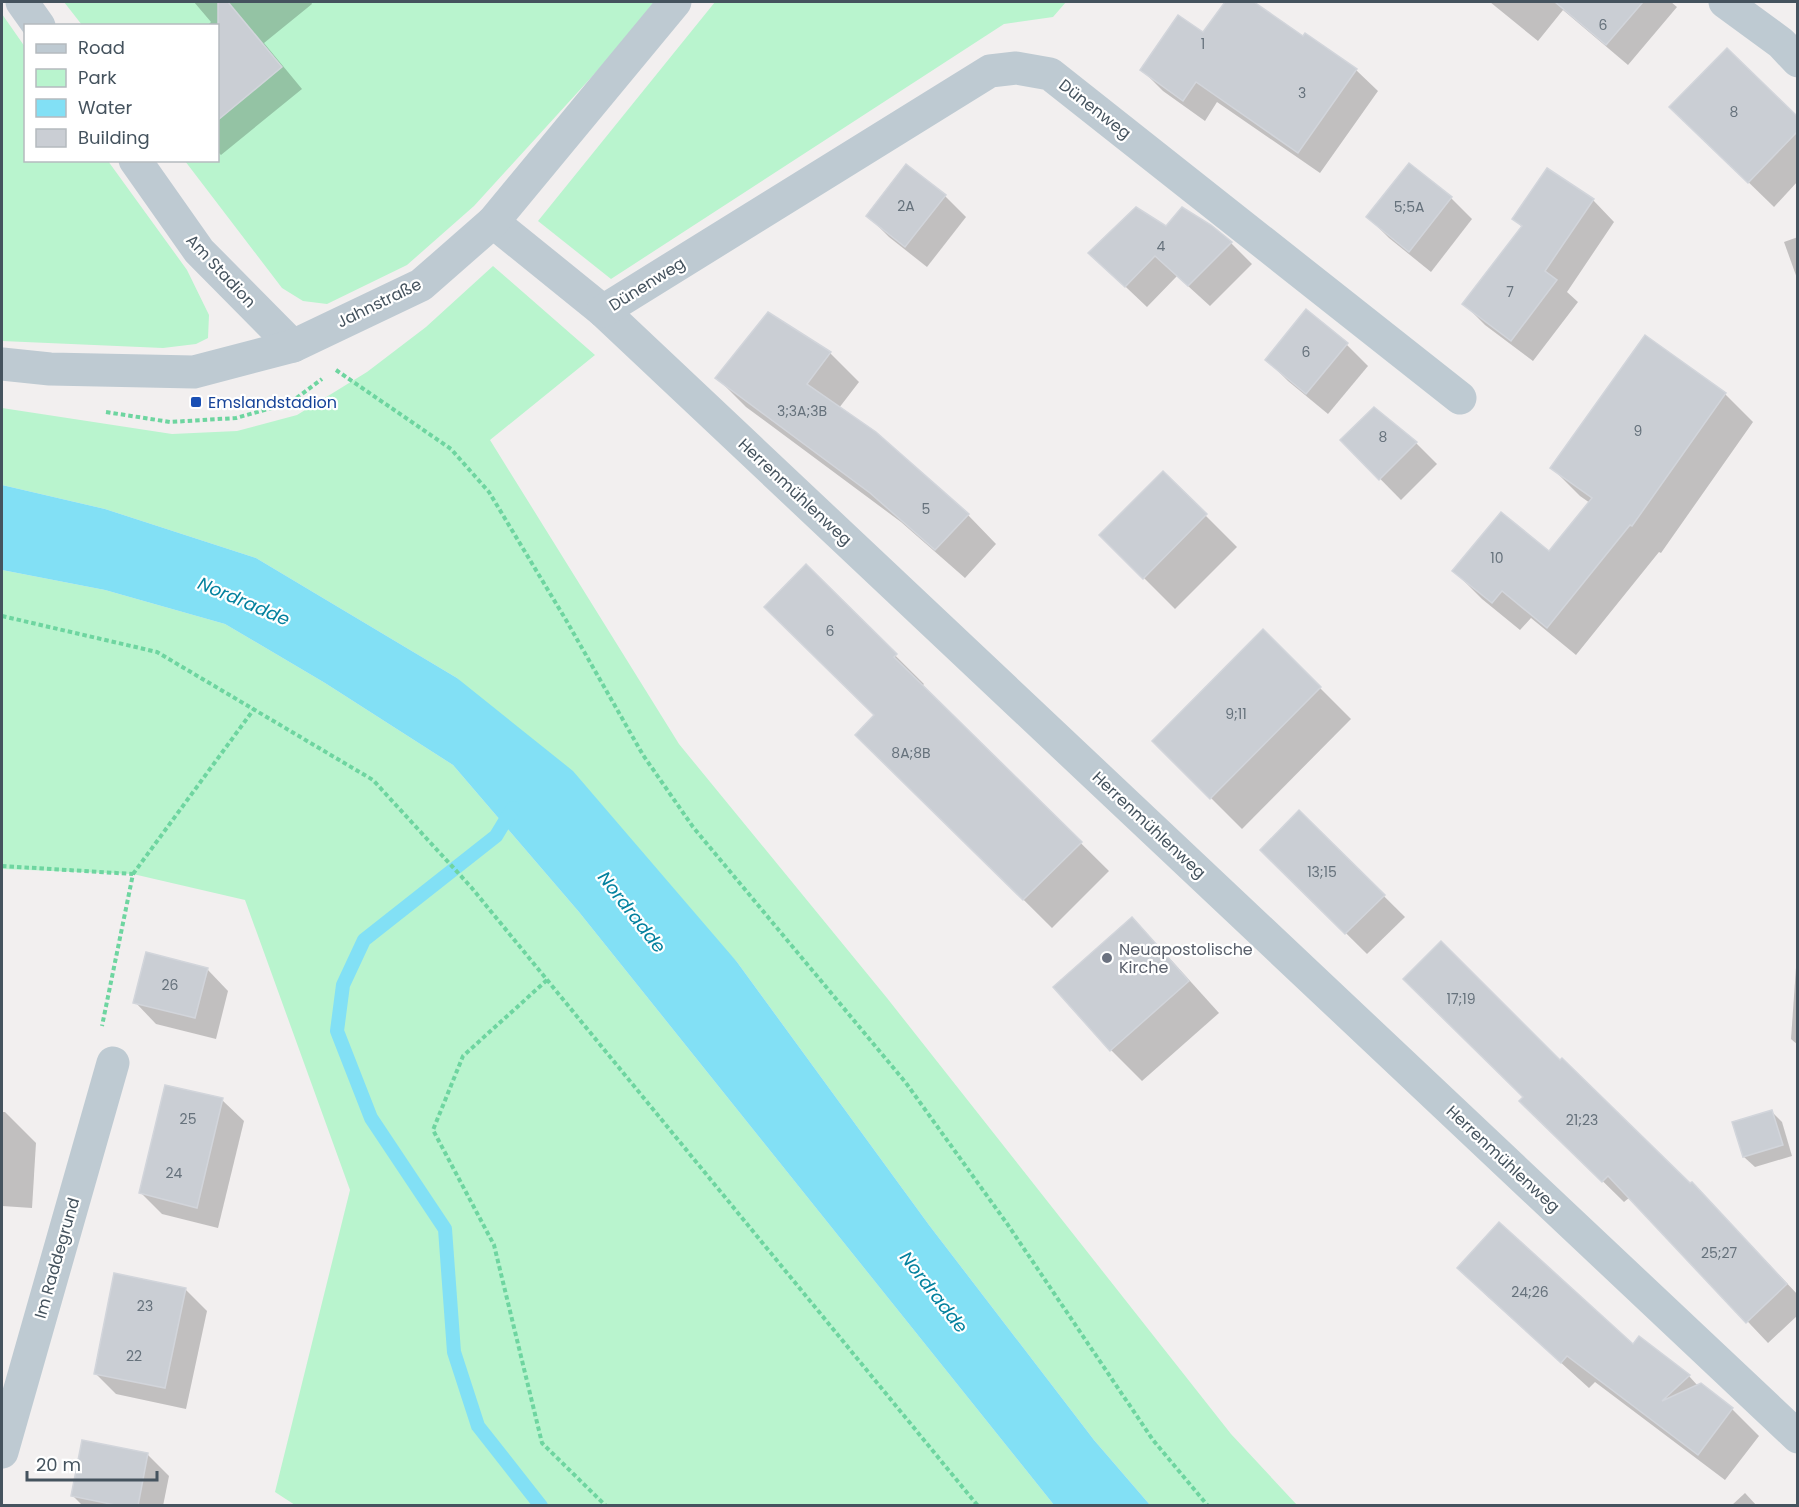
<svg xmlns="http://www.w3.org/2000/svg" width="1799" height="1507" font-family="Poppins,sans-serif">
  <style>
    .green { fill: #b9f4ce }
    .water { fill: #82e0f5 }
    .shadow { fill: #0003 }
    .lines { fill: none; stroke-linecap: round; stroke-linejoin: round }
    .stream { stroke: #82e0f5; stroke-width: 14 }
    .building { fill: #caced4; stroke: #d2d5db; stroke-width: 1.5 }
    .path { stroke: #6ed5a0; stroke-width: 4; stroke-dasharray: 4.5 3; stroke-linecap: butt }
    .street { stroke: #becad2; stroke-width: 33 }
    .transit-dot { fill: #1a4fb4; stroke: #fff; stroke-width: 2 }
    .worship-dot { fill: #6b7280; stroke: #fff; stroke-width: 2 }
    .labels { text-anchor: middle; dominant-baseline: central; stroke-width: 4.5; stroke-linejoin: round; paint-order: stroke }
    .number-label { font-size: 14px; fill: #66727c }
    .street-label { font-size: 16px; fill: #45535e; stroke: #fff }
    .transit-label { font-size: 16px; fill: #164399; stroke: #fff; text-anchor: start }
    .worship-label { font-size: 16px; fill: #5b616d; stroke: #fff; text-anchor: start }
    .water-label { font-size: 18px; font-style: italic; fill: #03819e; stroke: #fff }
  </style>
  <rect width="100%" height="100%" fill="#f2efef"/>
  <g class="green">
    <path d="M64,2H656L608,59L474,206L407,265L327,304L303,301L282,288L185,161L218,160V26L82,25Z"/>
    <path d="M715,2H1066L1053,17L1004,24L611,279L538,221Z"/>
    <path d="M2,14L25,47L26,160L108,161L187,270L209,315L208,338L196,344L163,348L2,341Z"/>
    <path d="M493,266L595,355L490,440L679,744L887,998L1231,1434L1297,1505H1150L1094,1440L929,1225L737,962L457,678L256,558L105,509L2,485V408L172,434L237,431L297,415L367,372L426,327Z"/>
    <path d="M2,570L105,590L225,624L325,683L453,765L579,912L1054,1505H295L275,1492L350,1190L245,900L133,874L2,869Z"/>
  </g>
  <path class="water" d="M2,485L105,509L256,558L457,678L573,771L737,962L929,1225L1094,1440L1150,1505H1054L579,912L453,765L325,683L225,624L105,590L2,570Z"/>
  <g class="shadow">
    <path d="M194,2H311L312,4L264,43L302,89L221,155L218,152V26H207L211,22Z"/>
    <path d="M1227,2H1251L1304,38L1306,35L1356,70L1378,91L1320,173L1217,102L1205,121L1163,91L1142,70L1203,34Z"/>
    <path d="M1490,2H1671L1677,7L1628,65L1563,10L1538,41Z"/>
    <path d="M1727,50L1798,118V181L1774,207L1703,138Z"/>
    <path d="M1409,165L1451,198L1472,219L1431,272L1389,238L1368,217Z"/>
    <path d="M945,196L966,217L927,267L889,237L868,216Z"/>
    <path d="M1593,200L1614,222L1567,292L1578,302L1533,361L1485,325L1464,304L1522,227L1514,219Z"/>
    <path d="M1210,226L1231,243L1252,264L1210,306L1177,276L1147,307L1090,253L1166,228Z"/>
    <path d="M1798,237V281L1784,242Z"/>
    <path d="M1347,345L1368,366L1328,414L1288,381L1267,360Z"/>
    <path d="M830,353L859,382L839,408L968,515L996,544L965,578L901,522L746,407L717,378Z"/>
    <path d="M1725,394L1753,422L1661,553L1659,552L1576,655L1531,618L1520,630L1482,599L1454,571L1549,553L1590,503L1580,496L1552,468Z"/>
    <path d="M1374,409L1416,443L1437,464L1401,500L1342,440Z"/>
    <path d="M1163,473L1237,547L1175,609L1101,535Z"/>
    <path d="M806,567L924,684L922,686L1109,871L1052,928L857,735L876,715Z"/>
    <path d="M1263,631L1351,719L1242,829L1154,741Z"/>
    <path d="M1299,812L1405,917L1367,954L1262,850Z"/>
    <path d="M1132,919L1163,951L1219,1013L1142,1081L1111,1050L1055,987Z"/>
    <path d="M1798,939V1045L1791,1039Z"/>
    <path d="M207,969L228,991L216,1039L156,1024L135,1002Z"/>
    <path d="M1560,1062L1690,1186L1713,1205L1798,1295V1315L1768,1343L1630,1197L1624,1202L1521,1101Z"/>
    <path d="M222,1100L244,1121L218,1228L162,1214L141,1193Z"/>
    <path d="M2,1112H5L36,1143L32,1208L2,1206Z"/>
    <path d="M1772,1112L1782,1122L1792,1156L1755,1167L1744,1157Z"/>
    <path d="M1459,1268L1633,1346L1689,1376L1698,1386L1732,1409L1759,1436L1725,1480L1595,1382L1589,1388L1486,1295Z"/>
    <path d="M185,1289L207,1311L186,1409L116,1394L95,1373Z"/>
    <path d="M83,1442L148,1455L169,1476L163,1506H83L72,1495Z"/>
    <path d="M1745,1493L1757,1506H1731Z"/>
  </g>
  <g class="lines">
    <path class="stream" d="M513,808L496,836L364,940L343,985L337,1031L371,1118L445,1229L454,1352L478,1426L541,1506"/>
  </g>
  <g class="building">
    <path d="M218,2H228L282,67L218,120Z"/>
    <path d="M1225,2H1254L1303,36L1305,33L1357,69L1298,153L1196,82L1183,101L1140,70L1178,15L1203,32Z"/>
    <path d="M1555,2H1643L1606,45Z"/>
    <path d="M1727,48L1797,116V132L1748,183L1669,107Z"/>
    <path d="M1409,163L1452,197L1409,252L1366,217Z"/>
    <path d="M906,164L946,195L905,247L866,216Z"/>
    <path d="M1547,168L1594,199L1545,271L1557,280L1511,341L1462,304L1522,226L1512,219Z"/>
    <path d="M1136,207L1166,226L1182,207L1211,225L1232,242L1188,286L1155,256L1125,287L1088,253Z"/>
    <path d="M1306,309L1348,343L1306,394L1265,360Z"/>
    <path d="M768,312L831,352L807,384L876,432L969,514L935,550L870,493L715,378Z"/>
    <path d="M1645,335L1726,393L1632,526L1630,525L1547,628L1502,591L1492,603L1452,571L1501,512L1549,551L1592,498L1550,468Z"/>
    <path d="M1374,407L1417,442L1379,480L1340,440Z"/>
    <path d="M1163,471L1207,514L1143,579L1099,535Z"/>
    <path d="M806,564L897,654L894,657L1082,842L1023,900L855,735L874,715L764,607Z"/>
    <path d="M1263,629L1321,687L1210,799L1152,741Z"/>
    <path d="M1299,810L1385,895L1345,934L1260,850Z"/>
    <path d="M1132,917L1189,981L1110,1051L1053,987Z"/>
    <path d="M1441,941L1560,1060L1562,1058L1690,1183L1692,1182L1787,1284L1746,1323L1608,1176L1602,1182L1519,1101L1523,1097L1403,979Z"/>
    <path d="M146,952L208,968L195,1018L133,1003Z"/>
    <path d="M165,1085L223,1098L197,1208L139,1193Z"/>
    <path d="M1772,1110L1783,1145L1743,1157L1732,1122Z"/>
    <path d="M1499,1222L1633,1344L1639,1336L1690,1375L1662,1401L1701,1383L1733,1408L1698,1455L1567,1356L1561,1363L1457,1268Z"/>
    <path d="M114,1273L186,1288L165,1388L94,1374Z"/>
    <path d="M82,1440L148,1453L138,1506H120L71,1496Z"/>
  </g>
  <g class="lines">
    <g class="path">
      <path d="M336,370L451,449L489,492L566,620L643,755L693,827L906,1083L1008,1225L1153,1440L1208,1506"/>
      <path d="M106,412L170,422L236,418L290,403L322,379"/>
      <path d="M2,616L157,652L373,780L471,887L978,1506"/>
      <path d="M2,866L133,874L102,1026"/>
      <path d="M133,874L254,709"/>
      <path d="M547,980L463,1056L433,1130L494,1245L542,1443L606,1506"/>
    </g>
    <g class="street">
      <path d="M22,2L39,26"/>
      <path d="M1725,2L1781,43L1798,61"/>
      <path d="M135,160L199,251L293,346"/>
      <path d="M493,222L603,311L1798,1437"/>
      <path d="M603,311L990,71L1016,68L1050,74L1460,398"/>
      <path d="M2,364L50,369L194,372L293,346L421,285L493,222L675,2"/>
      <path d="M2,1452L113,1063"/>
    </g>
  </g>
  <rect class="transit-dot" x="190" y="396" width="12" height="12" rx="3"/>
  <circle class="worship-dot" cx="1107" cy="958" r="6"/>
  <g class="labels">
    <g class="number-label">
      <text x="1603" y="25">6</text>
      <text x="1203" y="44">1</text>
      <text x="1302" y="93">3</text>
      <text x="1734" y="112">8</text>
      <text x="906" y="206">2A</text>
      <text x="1409" y="207">5;5A</text>
      <text x="1161" y="246">4</text>
      <text x="1510" y="292">7</text>
      <text x="1306" y="352">6</text>
      <text x="802" y="411">3;3A;3B</text>
      <text x="1638" y="431">9</text>
      <text x="1383" y="437">8</text>
      <text x="926" y="509">5</text>
      <text x="1497" y="558">10</text>
      <text x="830" y="631">6</text>
      <text x="1236" y="714">9;11</text>
      <text x="911" y="753">8A;8B</text>
      <text x="1322" y="872">13;15</text>
      <text x="170" y="985">26</text>
      <text x="1461" y="999">17;19</text>
      <text x="188" y="1119">25</text>
      <text x="1582" y="1120">21;23</text>
      <text x="174" y="1173">24</text>
      <text x="1719" y="1253">25;27</text>
      <text x="1530" y="1292">24;26</text>
      <text x="145" y="1306">23</text>
      <text x="134" y="1356">22</text>
    </g>
    <g class="street-label">
      <text transform="translate(1095 109) rotate(38)">Dünenweg</text>
      <text transform="translate(221 271) rotate(47)">Am Stadion</text>
      <text transform="translate(647 284) rotate(-32)">Dünenweg</text>
      <text transform="translate(379 303) rotate(-26)">Jahnstraße</text>
      <text transform="translate(795 492) rotate(43)">Herrenmühlenweg</text>
      <text transform="translate(1149 825) rotate(43)">Herrenmühlenweg</text>
      <text transform="translate(1503 1159) rotate(43)">Herrenmühlenweg</text>
      <text transform="translate(57 1258) rotate(-74)">Im Raddegrund</text>
    </g>
    <g class="transit-label">
      <text x="208" y="402">Emslandstadion</text>
    </g>
    <g class="worship-label">
      <text x="1119" y="949">Neuapostolische<tspan x="1119" dy="18">Kirche</tspan></text>
    </g>
    <g class="water-label">
      <text transform="translate(244 601) rotate(23)">Nordradde</text>
      <text transform="translate(632 912) rotate(52)">Nordradde</text>
      <text transform="translate(934 1292) rotate(52)">Nordradde</text>
    </g>
  </g>
  <rect width="1799" height="1507" fill="none" stroke="#45535e" stroke-width="6"/>
  <rect x="24" y="24" width="195" height="138" fill="#ffffff" stroke="#b5babf" stroke-width="1.5"/>
  <rect x="36" y="44" width="30" height="9" fill="#becad2" stroke="#b5babf" stroke-width="1.5"/>
  <text x="78" y="54" font-size="18" fill="#45535e">Road</text>
  <rect x="36" y="69" width="30" height="18" fill="#b9f4ce" stroke="#b5babf" stroke-width="1.5"/>
  <text x="78" y="84" font-size="18" fill="#45535e">Park</text>
  <rect x="36" y="99" width="30" height="18" fill="#82e0f5" stroke="#b5babf" stroke-width="1.5"/>
  <text x="78" y="114" font-size="18" fill="#45535e">Water</text>
  <rect x="36" y="129" width="30" height="18" fill="#caced4" stroke="#b5babf" stroke-width="1.5"/>
  <text x="78" y="144" font-size="18" fill="#45535e">Building</text>
  <path d="M27 1471v9h130v-9" fill="none" stroke="#45535e" stroke-width="3"/>
  <text x="36" y="1471" font-size="18" fill="#45535e" stroke="#ffffff" stroke-width="4.5" paint-order="stroke">20 m</text>
</svg>
